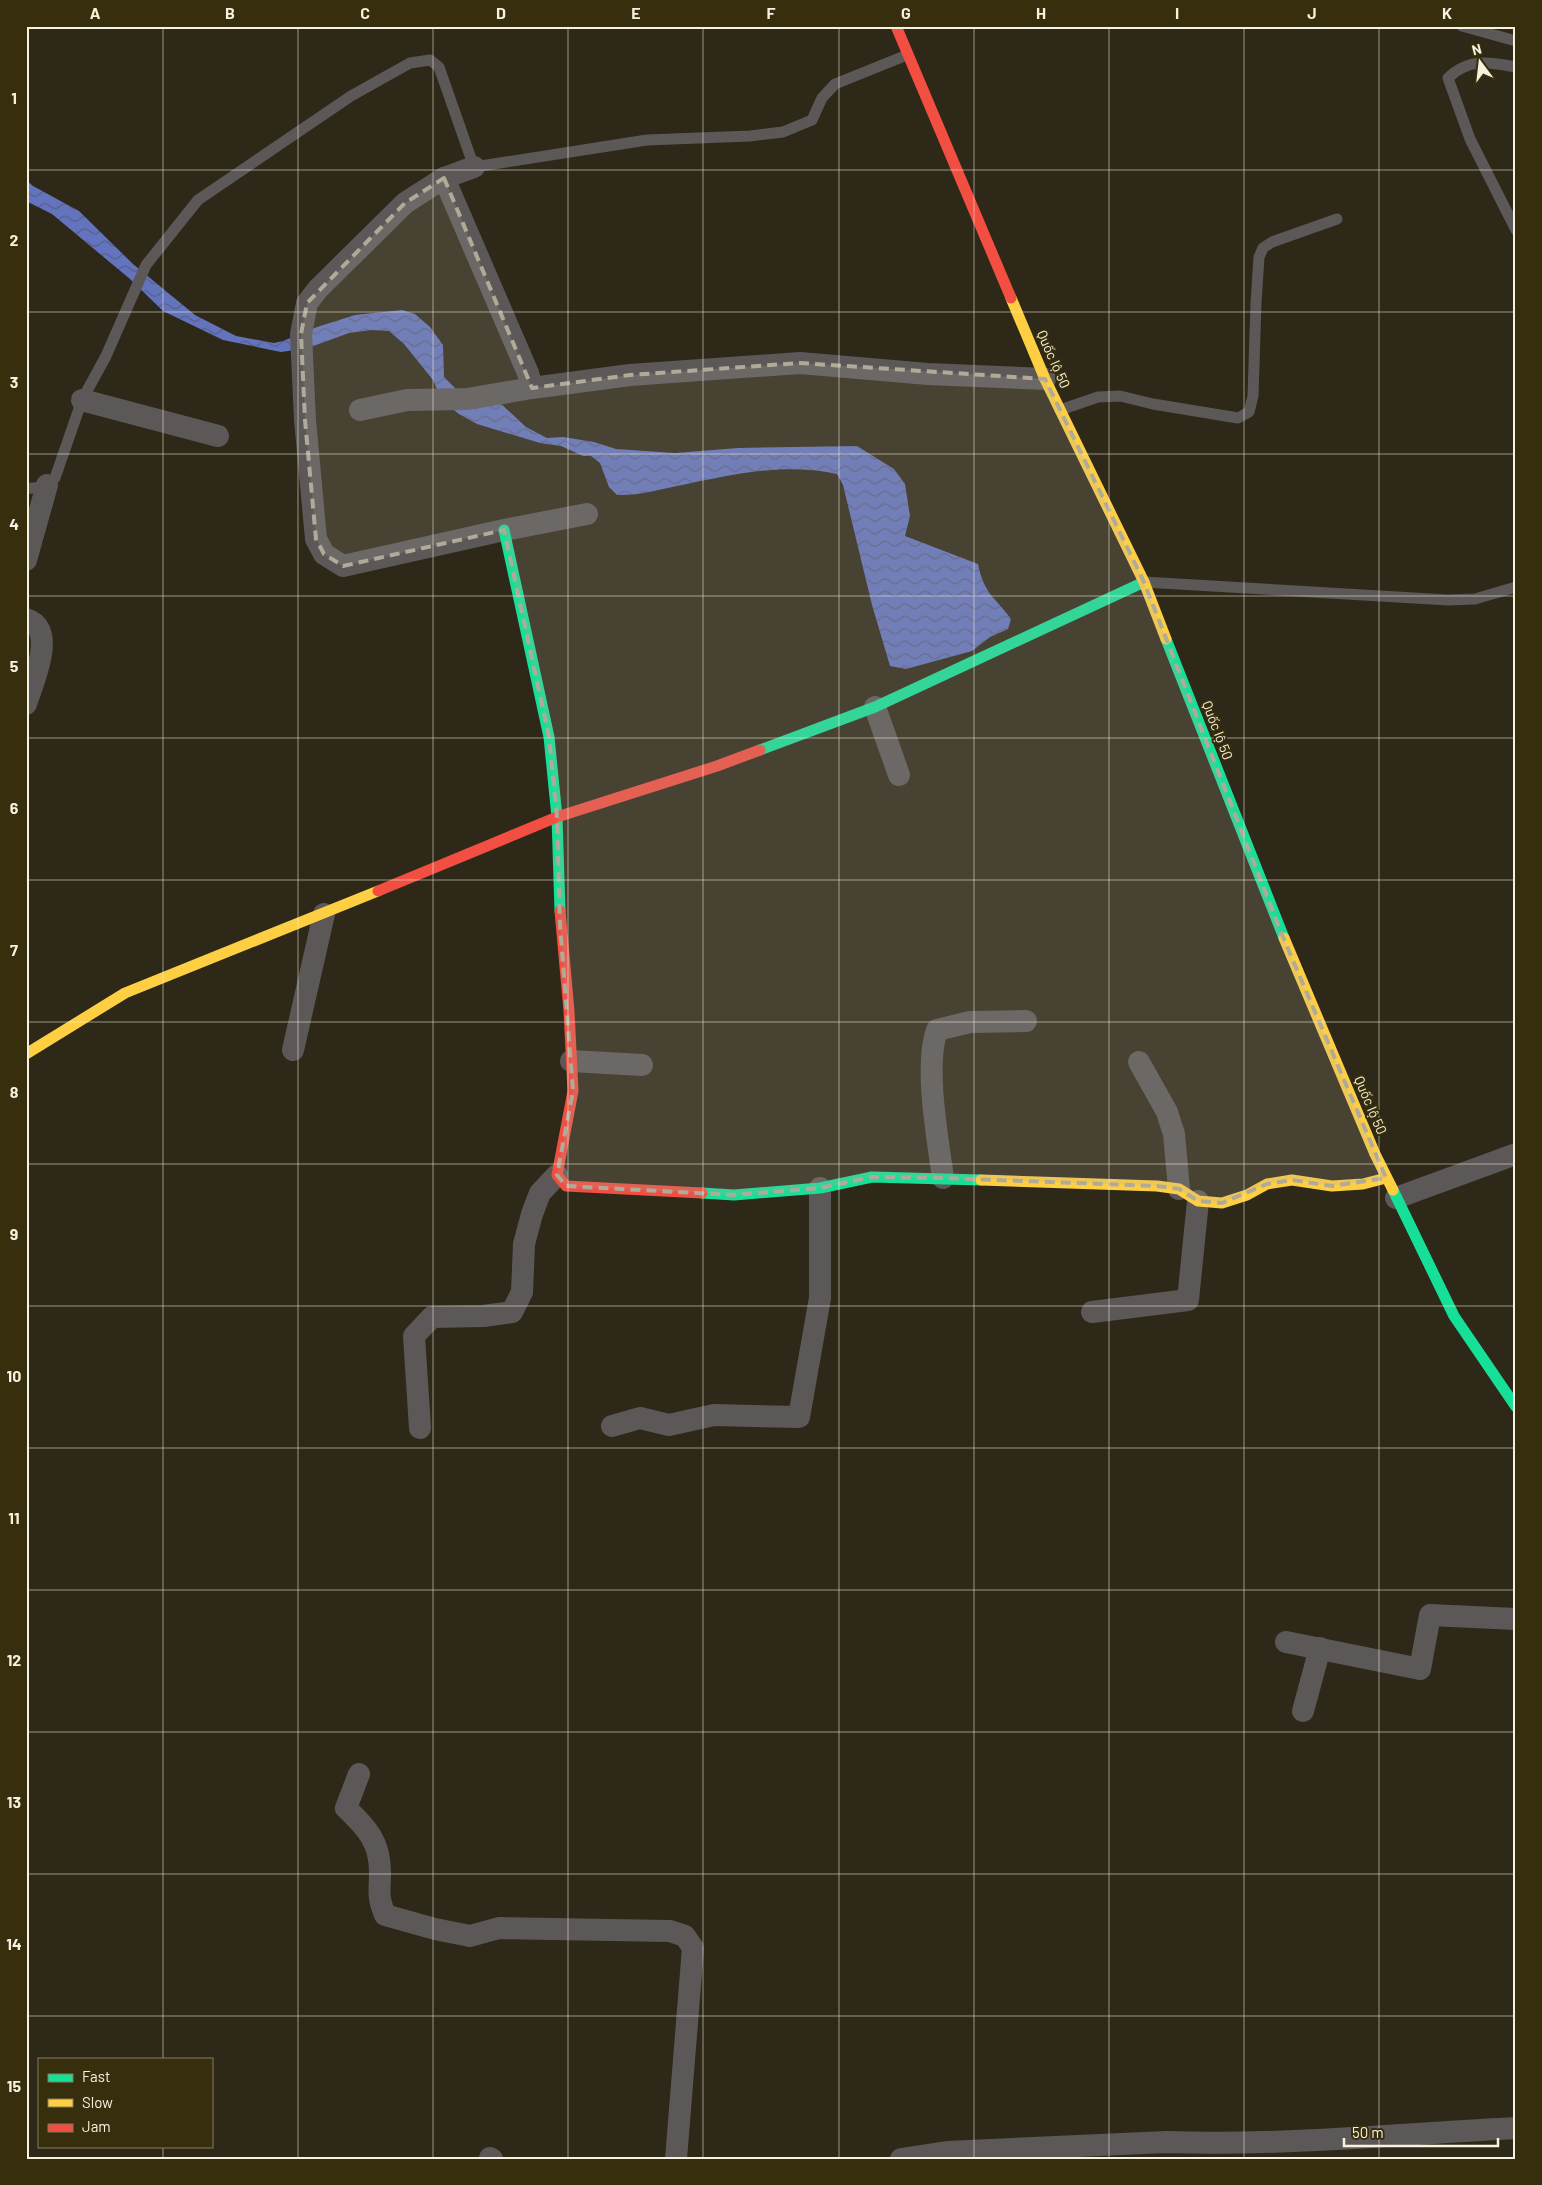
<svg xmlns="http://www.w3.org/2000/svg" width="1542" height="2185" font-family="Barlow,sans-serif">
  <style>
    .water { fill: url(#water-waves) }
    .lines { fill: none; stroke-linecap: round; stroke-linejoin: round }
    .lane { stroke: #5c5858; stroke-width: 11 }
    .street { stroke: #5c5858; stroke-width: 22 }
    .fast { stroke: #16e098; stroke-width: 11 }
    .slow { stroke: #ffcf43; stroke-width: 11 }
    .jam { stroke: #f24e42; stroke-width: 11 }
    .marked { fill: #b0ab99; fill-opacity: 0.2; stroke: #b0ab99; stroke-width: 4; stroke-dasharray: 10 6; stroke-linejoin: round }
    .grid { fill: none; stroke: #f7f1df; stroke-width: 1; stroke-opacity: 0.55 }
    .labels { text-anchor: middle; dominant-baseline: central; stroke-width: 4; stroke-linejoin: round; paint-order: stroke }
    .street-label { font-size: 14px; fill: #f7f1df; stroke: #372e0d }
    .neatline { fill: none; stroke: #f7f1df; stroke-width: 2 }
    .grid-label { font-size: 16px; text-anchor: middle; font-weight: bold; fill: #f7f1df }
  </style>
  <defs>
    <pattern id="water-waves" width="16" height="10" patternUnits="userSpaceOnUse" patternTransform="scale(1.25)"><rect width="16" height="10" fill="#6373be"/><path d="M0 5q4-4 8 0t8 0" fill="none" stroke="#586087"/></pattern>
  </defs>
  <rect width="100%" height="100%" fill="#2d2817"/>
  <path class="water" d="M26,180L33,186L79,211L133,264L195,315L236,336L274,343L283,341L317,327L355,315L402,310L415,314L430,327L443,345L444,377L468,401H498L526,427L547,438L563,437L594,442L616,449L675,453L738,448L857,446L894,469L905,484L910,516L905,536L978,564C984,594 995,597 1011,619L1008,629L990,637L972,651L906,669L890,666L872,605L843,485L837,474C781,462 732,475 677,486C657,490 637,496 617,495L609,487L600,463L591,456H583L561,446L540,443L477,424L459,414L442,401L433,380L404,344L389,331L371,330L349,333L308,348L281,352L223,340L163,311L130,279L52,214L26,201Z"/>
  <g class="lines">
    <g class="lane">
      <path d="M1462,26L1516,41"/>
      <path d="M1516,67C1490,62 1468,58 1448,78L1470,139L1516,230"/>
      <path d="M1060,410L1098,397L1120,396L1153,404L1238,418L1249,412L1253,396L1256,303L1259,257L1263,248L1272,242L1337,219"/>
      <path d="M26,488C39,489 45,486 55,478L82,400L106,356L146,265L198,200L351,96L410,63L430,60L439,67L474,167L647,140L750,136L783,132L812,120L822,98L835,84L907,55"/>
      <path d="M1144,582L1448,600L1475,599L1516,587"/>
    </g>
    <g class="street">
      <path d="M474,167L444,178L405,203L318,289L307,303L301,334L305,420L316,539L324,554L343,566L504,530L587,514"/>
      <path d="M444,178L528,373L532,388L630,375L800,363L928,374L1045,379"/>
      <path d="M82,400L218,436"/>
      <path d="M360,410L407,400L467,399L532,388"/>
      <path d="M26,560L47,485"/>
      <path d="M26,619C58,628 33,682 26,704"/>
      <path d="M875,707L899,775"/>
      <path d="M293,1050L324,914"/>
      <path d="M571,1061L642,1065"/>
      <path d="M1139,1062L1167,1112L1174,1134L1179,1189"/>
      <path d="M943,1178C938,1140 924,1066 937,1030L970,1022L1026,1021"/>
      <path d="M1396,1198L1516,1154"/>
      <path d="M1092,1312L1188,1300L1198,1201"/>
      <path d="M612,1426L640,1418L669,1425L714,1415L799,1417L820,1298V1188"/>
      <path d="M420,1428L414,1336L432,1317L483,1316L512,1312L522,1292L524,1244L532,1214L540,1193L557,1175"/>
      <path d="M1286,1642L1420,1669L1430,1615L1516,1619"/>
      <path d="M1303,1711L1320,1648"/>
      <path d="M359,1774L346,1808C367,1828 380,1842 380,1872C380,1892 377,1895 385,1915L435,1929L470,1936L499,1928L670,1931L685,1936L693,1948L676,2159"/>
      <path d="M490,2158L492,2159"/>
      <path d="M901,2159L947,2152L1166,2142C1282,2146 1400,2134 1516,2128"/>
    </g>
    <g class="fast">
      <path d="M504,530L549,737L557,817L560,911"/>
      <path d="M1166,639L1284,938"/>
      <path d="M760,750L875,707L1144,582"/>
      <path d="M1393,1190L1454,1316L1516,1407"/>
      <path d="M702,1193L734,1195L820,1188L872,1177L981,1180"/>
    </g>
    <g class="slow">
      <path d="M1011,298L1045,379L1144,582L1166,639"/>
      <path d="M1284,938L1375,1154L1393,1190"/>
      <path d="M26,1054L125,993L378,891"/>
      <path d="M981,1180L1157,1186L1179,1189L1198,1201L1222,1203L1247,1195L1267,1184L1292,1180L1332,1186L1363,1184L1386,1178"/>
    </g>
    <g class="jam">
      <path d="M896,26L1011,298"/>
      <path d="M378,891L557,817L717,766L760,750"/>
      <path d="M560,911L569,1011L573,1091L557,1175L566,1186L702,1193"/>
    </g>
  </g>
  <path class="marked" d="M444,178L532,388L630,375L800,363L1045,379L1144,582L1283,937L1386,1178L1332,1186L1292,1180L1267,1184L1222,1203L1198,1201L1179,1189L1157,1186L943,1178L872,1177L820,1188L734,1195L566,1186L557,1175L573,1091L560,925L557,817L549,737L504,530L343,566L324,554L316,539L305,420L301,334L307,303L405,203Z"/>
  <path class="grid" d="M163,26V2059M298,26V2159M433,26V2159M568,26V2159M703,26V2159M839,26V2159M974,26V2159M1109,26V2159M1244,26V2159M1379,26V2159M26,170H1516M26,312H1516M26,454H1516M26,596H1516M26,738H1516M26,880H1516M26,1022H1516M26,1164H1516M26,1306H1516M26,1448H1516M26,1590H1516M26,1732H1516M26,1874H1516M26,2016H1516M163,2146V2159"/>
  <g class="labels">
    <g class="street-label">
      <text transform="translate(1054 359) rotate(66)">Quốc lộ 50</text>
      <text transform="translate(1218 730) rotate(69)">Quốc lộ 50</text>
      <text transform="translate(1371 1105) rotate(67)">Quốc lộ 50</text>
    </g>
  </g>
  <rect width="1542" height="2185" fill="none" stroke="#372e0d" stroke-width="55"/>
  <rect x="38" y="2058" width="175" height="90" fill="#372e0d" stroke="#847c61"/>
  <rect x="48" y="2074" width="25" height="8" fill="#16e098" stroke="#847c61"/>
  <text x="82" y="2082" font-size="15" fill="#f7f1df">Fast</text>
  <rect x="48" y="2099" width="25" height="8" fill="#ffcf43" stroke="#847c61"/>
  <text x="82" y="2108" font-size="15" fill="#f7f1df">Slow</text>
  <rect x="48" y="2124" width="25" height="8" fill="#f24e42" stroke="#847c61"/>
  <text x="82" y="2132" font-size="15" fill="#f7f1df">Jam</text>
  <g transform="translate(1480 62) rotate(345)" stroke="#372e0d" stroke-width="4" paint-order="stroke">
  <path d="M0-4L9 19L0 12L-9 19Z" fill="#f7f1df"/>
  <text y="-8" font-size="14" font-weight="bold" text-anchor="middle" fill="#f7f1df">N</text>
  </g>
  <path d="M1344 2138v8h154v-8" fill="none" stroke="#f7f1df" stroke-width="2.5"/>
  <text x="1352" y="2138" font-size="15" fill="#f7f1df" stroke="#372e0d" stroke-width="4" paint-order="stroke">50 m</text>
  <rect x="28" y="28" width="1486" height="2130" class="neatline"/>
  <g class="grid-label">
    <text x="95" y="19">A</text>
    <text x="230" y="19">B</text>
    <text x="365" y="19">C</text>
    <text x="501" y="19">D</text>
    <text x="636" y="19">E</text>
    <text x="771" y="19">F</text>
    <text x="906" y="19">G</text>
    <text x="1041" y="19">H</text>
    <text x="1177" y="19">I</text>
    <text x="1312" y="19">J</text>
    <text x="1447" y="19">K</text>
    <text x="14" y="104">1</text>
    <text x="14" y="246">2</text>
    <text x="14" y="388">3</text>
    <text x="14" y="530">4</text>
    <text x="14" y="672">5</text>
    <text x="14" y="814">6</text>
    <text x="14" y="956">7</text>
    <text x="14" y="1098">8</text>
    <text x="14" y="1240">9</text>
    <text x="14" y="1382">10</text>
    <text x="14" y="1524">11</text>
    <text x="14" y="1666">12</text>
    <text x="14" y="1808">13</text>
    <text x="14" y="1950">14</text>
    <text x="14" y="2092">15</text>
  </g>
</svg>
